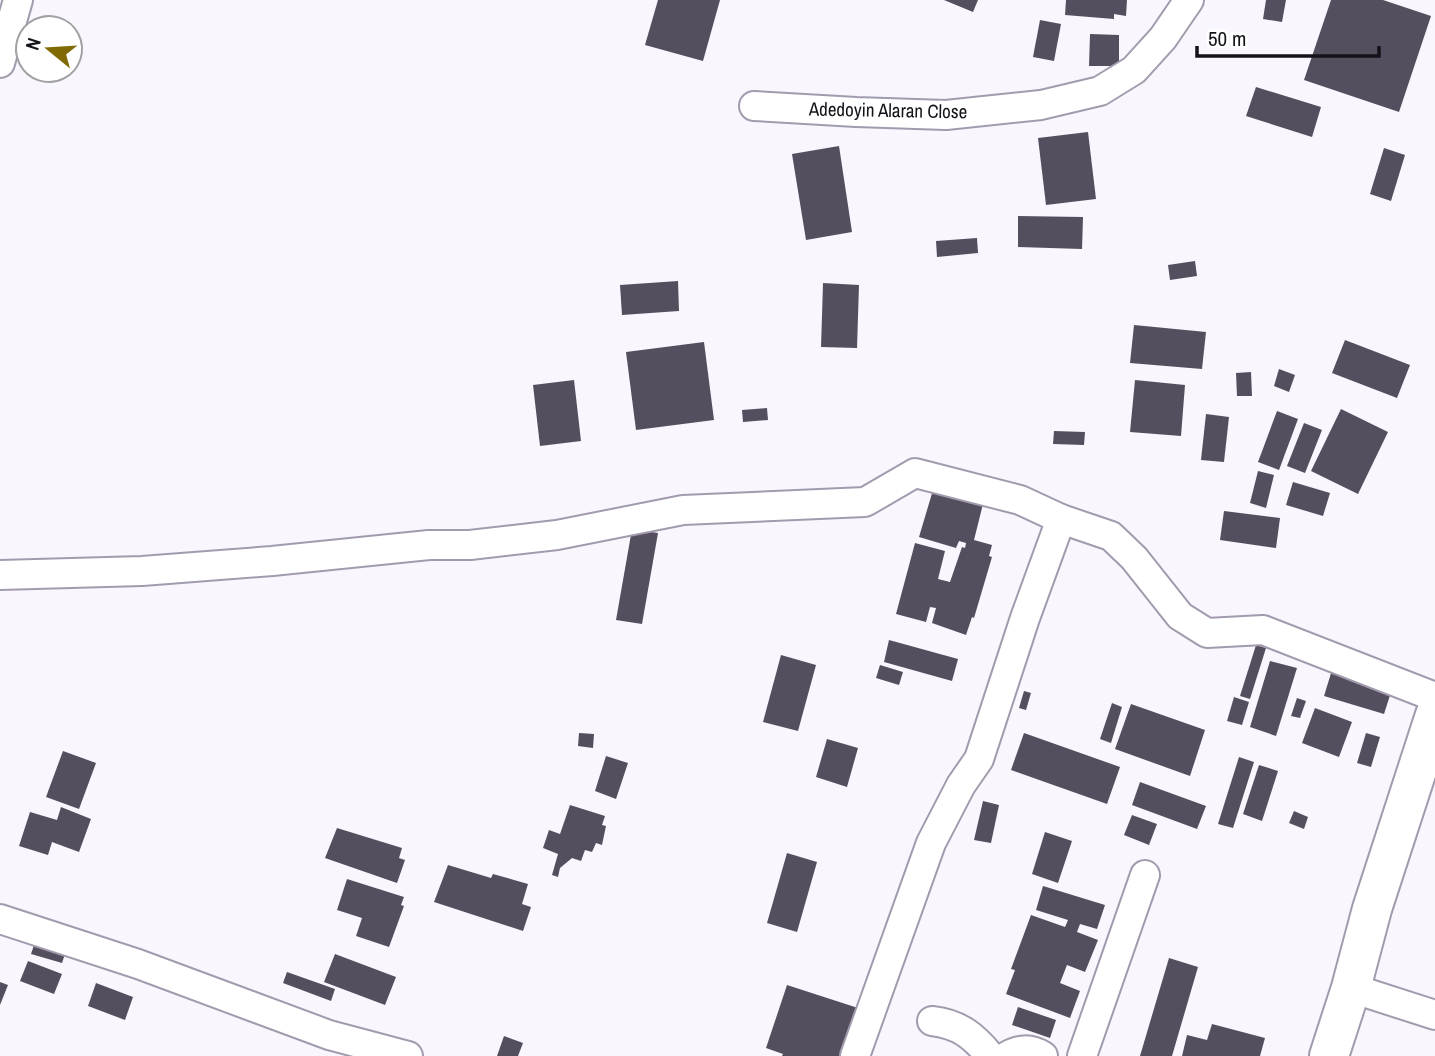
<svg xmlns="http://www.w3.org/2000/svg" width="1435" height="1056" font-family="'Archivo Narrow',sans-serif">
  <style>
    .building { fill: #554e5f }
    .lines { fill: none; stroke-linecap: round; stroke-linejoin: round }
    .street-casing { stroke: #a29bad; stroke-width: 32 }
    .secondary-casing { stroke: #a29bad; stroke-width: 42 }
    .street { stroke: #fff; stroke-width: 28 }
    .secondary { stroke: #fff; stroke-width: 38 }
    .labels { text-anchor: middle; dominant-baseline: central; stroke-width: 7; stroke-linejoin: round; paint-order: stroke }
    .street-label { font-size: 19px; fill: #151219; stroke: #fff }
  </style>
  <rect width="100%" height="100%" fill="#f9f6fe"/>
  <g class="building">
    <path d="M658,0H720L703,61L645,45Z"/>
    <path d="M944,0H978L973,12Z"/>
    <path d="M1066,0H1127L1126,16L1114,14V19L1065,15Z"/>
    <path d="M1266,0H1286L1282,22L1263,19Z"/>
    <path d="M1331,0H1383L1431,16L1399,112L1304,80Z"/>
    <path d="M1040,20L1061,24L1054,61L1033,57Z"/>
    <path d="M1090,34L1119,35V66H1089Z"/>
    <path d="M1256,87L1321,107L1312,137L1246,116Z"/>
    <path d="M1088,132L1096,199L1046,205L1038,138Z"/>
    <path d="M839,146L852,232L806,240L792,154Z"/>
    <path d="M1384,148L1405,155L1391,201L1370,194Z"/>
    <path d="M1018,216L1083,217L1082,249L1018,247Z"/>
    <path d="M977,238L978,253L937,257L936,241Z"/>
    <path d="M1195,261L1197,276L1170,280L1168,265Z"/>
    <path d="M678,281L679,311L622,315L620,285Z"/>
    <path d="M823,283L859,285L857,348L821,347Z"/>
    <path d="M1134,325L1206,332L1202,369L1130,363Z"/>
    <path d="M1345,340L1410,365L1397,398L1332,373Z"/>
    <path d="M704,342L714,420L636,430L626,352Z"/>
    <path d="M1279,369L1295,375L1289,392L1274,386Z"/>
    <path d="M1251,372L1252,396H1237L1236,373Z"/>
    <path d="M574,380L581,441L540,446L533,385Z"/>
    <path d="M1135,380L1185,385L1181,436L1130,432Z"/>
    <path d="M767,408L768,420L743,422L742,410Z"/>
    <path d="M1341,409L1388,432L1358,494L1311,471Z"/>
    <path d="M1277,411L1298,419L1279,470L1258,462Z"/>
    <path d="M1206,414L1229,417L1224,462L1201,460Z"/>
    <path d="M1304,423L1322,430L1305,473L1287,466Z"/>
    <path d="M1054,431L1085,432L1084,445L1053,444Z"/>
    <path d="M1258,471L1274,475L1266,508L1250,503Z"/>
    <path d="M1293,482L1330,493L1323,516L1286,505Z"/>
    <path d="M933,490L983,504L974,540L992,545L989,556L992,557L974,618L972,617L966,635L932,623L936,608L930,607L926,622L896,614L915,543L945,551L938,579L950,582L962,547L965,548L966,543L959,541L956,548L919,537Z"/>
    <path d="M1224,511L1280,518L1276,548L1220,540Z"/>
    <path d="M632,529L658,533L642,624L616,620Z"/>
    <path d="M889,640L958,659L952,681L884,662Z"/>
    <path d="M1256,645L1266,648L1250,699L1240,696Z"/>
    <path d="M781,655L816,665L798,731L763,722Z"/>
    <path d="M1270,661L1297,668L1276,736L1250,727Z"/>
    <path d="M880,665L903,672L899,685L876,678Z"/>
    <path d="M1332,670L1392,689L1384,714L1324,696Z"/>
    <path d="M1024,691L1031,693L1026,710L1019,708Z"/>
    <path d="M1234,697L1249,702L1242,725L1227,721Z"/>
    <path d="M1297,698L1306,701L1300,718L1291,716Z"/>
    <path d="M1112,703L1122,707L1111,743L1100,739Z"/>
    <path d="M1131,704L1205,730L1190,776L1115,749Z"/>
    <path d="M1315,708L1352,722L1339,757L1302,743Z"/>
    <path d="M579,733L594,734L593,748L578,746Z"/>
    <path d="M1024,733L1120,767L1107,804L1011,770Z"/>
    <path d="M1366,733L1380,737L1371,767L1357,763Z"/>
    <path d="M827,739L858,748L847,787L816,777Z"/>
    <path d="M63,751L96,763L79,809L46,797Z"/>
    <path d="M606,756L628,763L616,799L595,791Z"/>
    <path d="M1239,757L1254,762L1233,828L1218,824Z"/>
    <path d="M1259,765L1278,771L1262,821L1243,814Z"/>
    <path d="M1140,782L1206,806L1197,829L1132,805Z"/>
    <path d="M983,801L999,805L991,843L974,840Z"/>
    <path d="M570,805L605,816L602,825L606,826L602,845L596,843L592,852L585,850L581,861L572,858L560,868L558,877L552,875L558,854L543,848L549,830L560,834Z"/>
    <path d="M61,807L91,819L79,852L52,842L48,855L19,846L30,812L57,820Z"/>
    <path d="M1294,811L1308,817L1304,829L1289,823Z"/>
    <path d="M1132,815L1157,824L1149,845L1124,835Z"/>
    <path d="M337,828L402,848L399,858L405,860L397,883L325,858Z"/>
    <path d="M1045,832L1072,841L1058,883L1032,874Z"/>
    <path d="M787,853L817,862L797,932L767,923Z"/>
    <path d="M448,865L491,878L493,874L528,884L522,904L531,907L523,931L434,902Z"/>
    <path d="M347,879L404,897L401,905L404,906L389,947L356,936L362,918L337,910Z"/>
    <path d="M1043,886L1105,905L1097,929L1080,924L1077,932L1098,940L1085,972L1067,965L1060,983L1080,991L1070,1018L1006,994L1015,970L1011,969L1031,915L1065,927L1068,920L1036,910Z"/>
    <path d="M36,939L67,948L62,963L31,954Z"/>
    <path d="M335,954L396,977L385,1005L324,982Z"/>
    <path d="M1169,958L1198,967L1172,1056H1140Z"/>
    <path d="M28,961L62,974L54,994L20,981Z"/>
    <path d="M287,972L335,989L331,1001L283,983Z"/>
    <path d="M0,982L8,985L0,1005Z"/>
    <path d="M96,983L133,997L125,1020L88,1006Z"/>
    <path d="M787,985L858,1008L843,1056H782L783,1054L766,1048Z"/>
    <path d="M1018,1007L1056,1020L1050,1038L1012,1025Z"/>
    <path d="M1212,1024L1265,1038L1260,1056H1182L1187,1035L1207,1040Z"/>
    <path d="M504,1036L523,1043L518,1056H497Z"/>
  </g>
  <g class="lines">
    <g class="street-casing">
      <g id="street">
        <path d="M0,63L18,0"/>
        <path d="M754,106L856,112L946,115L1041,105L1100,91L1134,70L1163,38L1189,0"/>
        <path d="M0,575L142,571L272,561L429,545H470L557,535L683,510L865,502L915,473L1020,500L1061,519L1111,536L1134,558L1180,616L1207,633L1263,630L1435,697"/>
        <path d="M0,919L138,964L329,1035L408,1056"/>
        <path d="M1351,988L1435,1015"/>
        <path d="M932,1021C959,1024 974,1036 990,1056"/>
        <path d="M855,1056L931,843L961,785L979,759L1025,618L1061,519"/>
        <path d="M1007,1056C1020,1049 1030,1048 1043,1056"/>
        <path d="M1082,1056L1145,875"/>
      </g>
    </g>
    <g class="secondary-casing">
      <path id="secondary" d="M1329,1056L1351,988L1372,909L1435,715"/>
    </g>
    <use href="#street" class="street"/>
    <use href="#secondary" class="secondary"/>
  </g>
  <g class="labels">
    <g class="street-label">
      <text transform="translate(888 110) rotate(1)">Adedoyin Alaran Close</text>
    </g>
  </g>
  <g transform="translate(49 49) rotate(288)"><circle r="33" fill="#ffffff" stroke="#a1a0a3" stroke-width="2"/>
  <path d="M0-5L12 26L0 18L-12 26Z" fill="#806a03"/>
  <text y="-10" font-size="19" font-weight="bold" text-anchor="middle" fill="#151219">N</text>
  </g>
  <path d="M1197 46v10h182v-10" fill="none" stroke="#151219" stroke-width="3.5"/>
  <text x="1208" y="46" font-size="21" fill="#151219" stroke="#ffffff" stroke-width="5" paint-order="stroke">50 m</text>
</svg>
